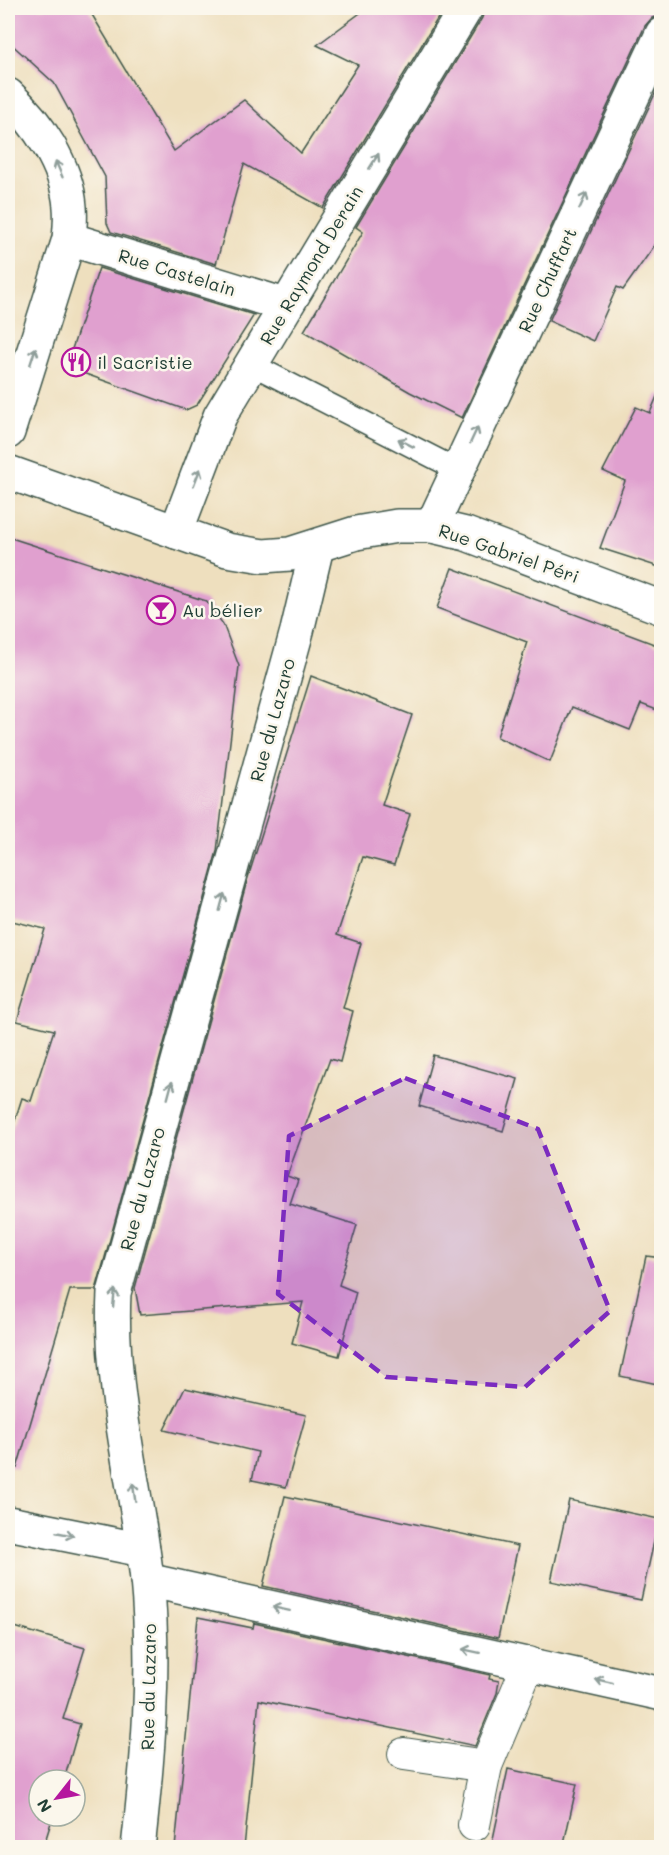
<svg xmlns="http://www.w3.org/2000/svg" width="669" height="1855" font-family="Mali,sans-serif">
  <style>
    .building { fill: #e0a0cf }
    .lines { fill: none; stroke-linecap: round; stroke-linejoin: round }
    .service-casing { stroke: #3e5549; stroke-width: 24 }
    .pedestrian-casing { stroke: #3e5549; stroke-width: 34 }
    .minor-casing { stroke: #3e5549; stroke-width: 36 }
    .tertiary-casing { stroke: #3e5549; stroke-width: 36 }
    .secondary-casing { stroke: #3e5549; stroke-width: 36 }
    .service { stroke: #fff; stroke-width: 21 }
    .pedestrian { stroke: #fff; stroke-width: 32 }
    .minor { stroke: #fff; stroke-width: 33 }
    .tertiary { stroke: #fff; stroke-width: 33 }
    .secondary { stroke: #fff; stroke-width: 33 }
    .oneway { stroke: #8f9e9a }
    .marked { fill: #7b2cbf; fill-opacity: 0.2; stroke: #7b2cbf; stroke-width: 4.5; stroke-dasharray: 12 8; stroke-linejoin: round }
    .labels { text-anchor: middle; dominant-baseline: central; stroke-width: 5; stroke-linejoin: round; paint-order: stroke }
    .street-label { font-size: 18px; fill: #1f3d34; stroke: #fbf7ec }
    .poi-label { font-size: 18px; fill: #1f3d34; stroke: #fbf7ec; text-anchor: start }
  </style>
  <rect width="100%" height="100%" fill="#fbf7ec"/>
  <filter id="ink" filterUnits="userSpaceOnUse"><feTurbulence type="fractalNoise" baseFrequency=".0167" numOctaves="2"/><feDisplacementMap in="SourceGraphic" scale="12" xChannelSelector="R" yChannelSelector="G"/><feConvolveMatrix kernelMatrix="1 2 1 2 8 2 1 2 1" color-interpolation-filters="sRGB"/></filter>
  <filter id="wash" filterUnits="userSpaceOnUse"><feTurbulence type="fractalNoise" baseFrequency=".008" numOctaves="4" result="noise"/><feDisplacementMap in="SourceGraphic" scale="24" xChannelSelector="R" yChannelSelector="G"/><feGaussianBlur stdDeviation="1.35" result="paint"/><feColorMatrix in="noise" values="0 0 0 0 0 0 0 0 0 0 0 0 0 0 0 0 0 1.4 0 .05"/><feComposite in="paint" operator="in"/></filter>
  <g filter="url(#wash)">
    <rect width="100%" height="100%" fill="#eedfbe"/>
    <g id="blocks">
      <g class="building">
        <path d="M8,8H88L174,151L244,100L301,153L358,65L317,45L367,8H444L323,208L244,164L216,264L111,232L107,223L105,177L54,83L8,41Z"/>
        <path d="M485,8H662V15L652,18L645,26L462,418L410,392L304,331L363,232L356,227L482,18Z"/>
        <path d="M662,79V235L623,290L617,287L593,341L549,321Z"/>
        <path d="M99,268L254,315L197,405L186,410L66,367Z"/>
        <path d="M658,394H662V568L600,548L625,481L603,471L636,407L650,413Z"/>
        <path d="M8,537L206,601L223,624L239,666L217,851L96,1290H70L17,1468L8,1466V1142L22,1098L31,1101L54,1030L17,1021L45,929L8,920Z"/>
        <path d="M452,568L662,647V712L641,704L630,730L572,707L550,762L497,737L527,642L437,608Z"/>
        <path d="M311,676L412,715L382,805L410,814L394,865L363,857L337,935L361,943L343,1008L353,1011L340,1062L330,1059L287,1176L298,1180L290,1204L357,1225L339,1285L356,1292L339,1356L292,1343L303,1302L140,1315L135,1288L247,881Z"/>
        <path d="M433,1055L518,1079L503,1131L419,1106Z"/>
        <path d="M646,1256L662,1258V1385L620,1376Z"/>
        <path d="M185,1388L306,1415L286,1487L252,1480L258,1452L164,1430Z"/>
        <path d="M285,1496L518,1546L498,1638L263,1586Z"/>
        <path d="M569,1500L659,1519L641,1600L551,1581Z"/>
        <path d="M198,1617L253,1628L254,1623L490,1675L489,1679L499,1681L497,1693L475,1746L259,1700L244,1848H175Z"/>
        <path d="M8,1625L85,1648L63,1719L80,1724L64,1780H39V1816H53L43,1848H8Z"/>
        <path d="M508,1769L577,1784L563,1848H491Z"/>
      </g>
    </g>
  </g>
  <g filter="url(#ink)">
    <use href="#blocks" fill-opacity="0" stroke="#3e5549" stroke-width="1.5"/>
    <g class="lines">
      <g class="service-casing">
        <path id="service" d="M251,364L458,470"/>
      </g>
      <g class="pedestrian-casing">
        <g id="pedestrian">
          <path d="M404,1754L486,1766"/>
          <path d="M474,1825L486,1766L529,1663"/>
        </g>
      </g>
      <g class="minor-casing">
        <g id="minor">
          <path d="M8,95C37,122 67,165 70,207C71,217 70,229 69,239L8,432"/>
          <path d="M69,239L285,305"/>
          <path d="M432,526L662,34"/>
          <path d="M176,532L220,416L466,8"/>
          <path d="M8,1523L143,1550"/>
          <path d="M147,1580L662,1694"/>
        </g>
      </g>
      <g class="tertiary-casing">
        <path id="tertiary" d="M138,1848C148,1759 156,1668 147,1579C136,1485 109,1388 114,1293L297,631L317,547"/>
      </g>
      <g class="secondary-casing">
        <path id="secondary" d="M8,472L227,550L263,556L290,554L356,533L397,526H432L466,534L662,608"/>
      </g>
      <use href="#service" class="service"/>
      <use href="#pedestrian" class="pedestrian"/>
      <use href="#minor" class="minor"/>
      <use href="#tertiary" class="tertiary"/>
      <use href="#secondary" class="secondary"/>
    </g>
    <defs><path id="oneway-shaft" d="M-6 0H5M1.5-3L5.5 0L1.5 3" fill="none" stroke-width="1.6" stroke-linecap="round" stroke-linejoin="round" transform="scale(1.5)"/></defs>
    <g class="oneway">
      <use href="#oneway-shaft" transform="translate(374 161) rotate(-58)"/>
      <use href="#oneway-shaft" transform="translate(59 169) rotate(-113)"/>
      <use href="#oneway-shaft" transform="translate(583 201) rotate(-65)"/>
      <use href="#oneway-shaft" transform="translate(33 356) rotate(-72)"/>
      <use href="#oneway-shaft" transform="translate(474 435) rotate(-65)"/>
      <use href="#oneway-shaft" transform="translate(406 443) rotate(-153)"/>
      <use href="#oneway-shaft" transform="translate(197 477) rotate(-69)"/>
      <use href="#oneway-shaft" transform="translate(222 902) rotate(-75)"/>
      <use href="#oneway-shaft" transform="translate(170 1090) rotate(-75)"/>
      <use href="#oneway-shaft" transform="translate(114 1298) rotate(-84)"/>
      <use href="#oneway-shaft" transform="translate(134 1492) rotate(-98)"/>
      <use href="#oneway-shaft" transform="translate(65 1534) rotate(11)"/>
      <use href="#oneway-shaft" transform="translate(281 1609) rotate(-168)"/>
      <use href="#oneway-shaft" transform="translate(471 1651) rotate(-168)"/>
      <use href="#oneway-shaft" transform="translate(604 1681) rotate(-167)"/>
    </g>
  </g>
  <path class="marked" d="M405,1078L538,1129L610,1311L525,1387L386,1377L278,1294L289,1136Z"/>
  <defs>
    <g id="restaurant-ring" transform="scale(1.5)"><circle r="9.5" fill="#fbf7ec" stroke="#b5179e" stroke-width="1.5"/><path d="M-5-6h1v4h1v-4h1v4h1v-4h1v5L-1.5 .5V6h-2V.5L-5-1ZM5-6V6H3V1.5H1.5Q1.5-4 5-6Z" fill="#b5179e"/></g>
    <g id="bar-ring" transform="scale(1.5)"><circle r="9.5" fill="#fbf7ec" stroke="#b5179e" stroke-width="1.5"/><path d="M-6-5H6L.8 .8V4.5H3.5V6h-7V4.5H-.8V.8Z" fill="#b5179e"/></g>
  </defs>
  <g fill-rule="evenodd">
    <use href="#restaurant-ring" x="76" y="362"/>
    <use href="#bar-ring" x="161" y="610"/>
  </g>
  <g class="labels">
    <g class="street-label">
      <text transform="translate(311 265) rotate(-59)">Rue Raymond Derain</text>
      <text transform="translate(177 272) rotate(17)">Rue Castelain</text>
      <text transform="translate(547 280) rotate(-65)">Rue Chuffart</text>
      <text transform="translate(509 553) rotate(19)">Rue Gabriel Péri</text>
      <text transform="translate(272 720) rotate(-75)">Rue du Lazaro</text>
      <text transform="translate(142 1189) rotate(-75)">Rue du Lazaro</text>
      <text transform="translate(148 1687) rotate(-89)">Rue du Lazaro</text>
    </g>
    <g class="poi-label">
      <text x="97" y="362">il Sacristie</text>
      <text x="182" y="610">Au bélier</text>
    </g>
  </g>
  <rect width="669" height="1855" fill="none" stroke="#fbf7ec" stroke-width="30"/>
  <g transform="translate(57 1798) rotate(239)"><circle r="28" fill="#fbf7ec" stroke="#a3ada2" stroke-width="1.5"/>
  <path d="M0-4.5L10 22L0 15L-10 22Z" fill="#b5179e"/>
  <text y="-9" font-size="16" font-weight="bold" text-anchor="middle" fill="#1f3d34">N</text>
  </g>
</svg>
